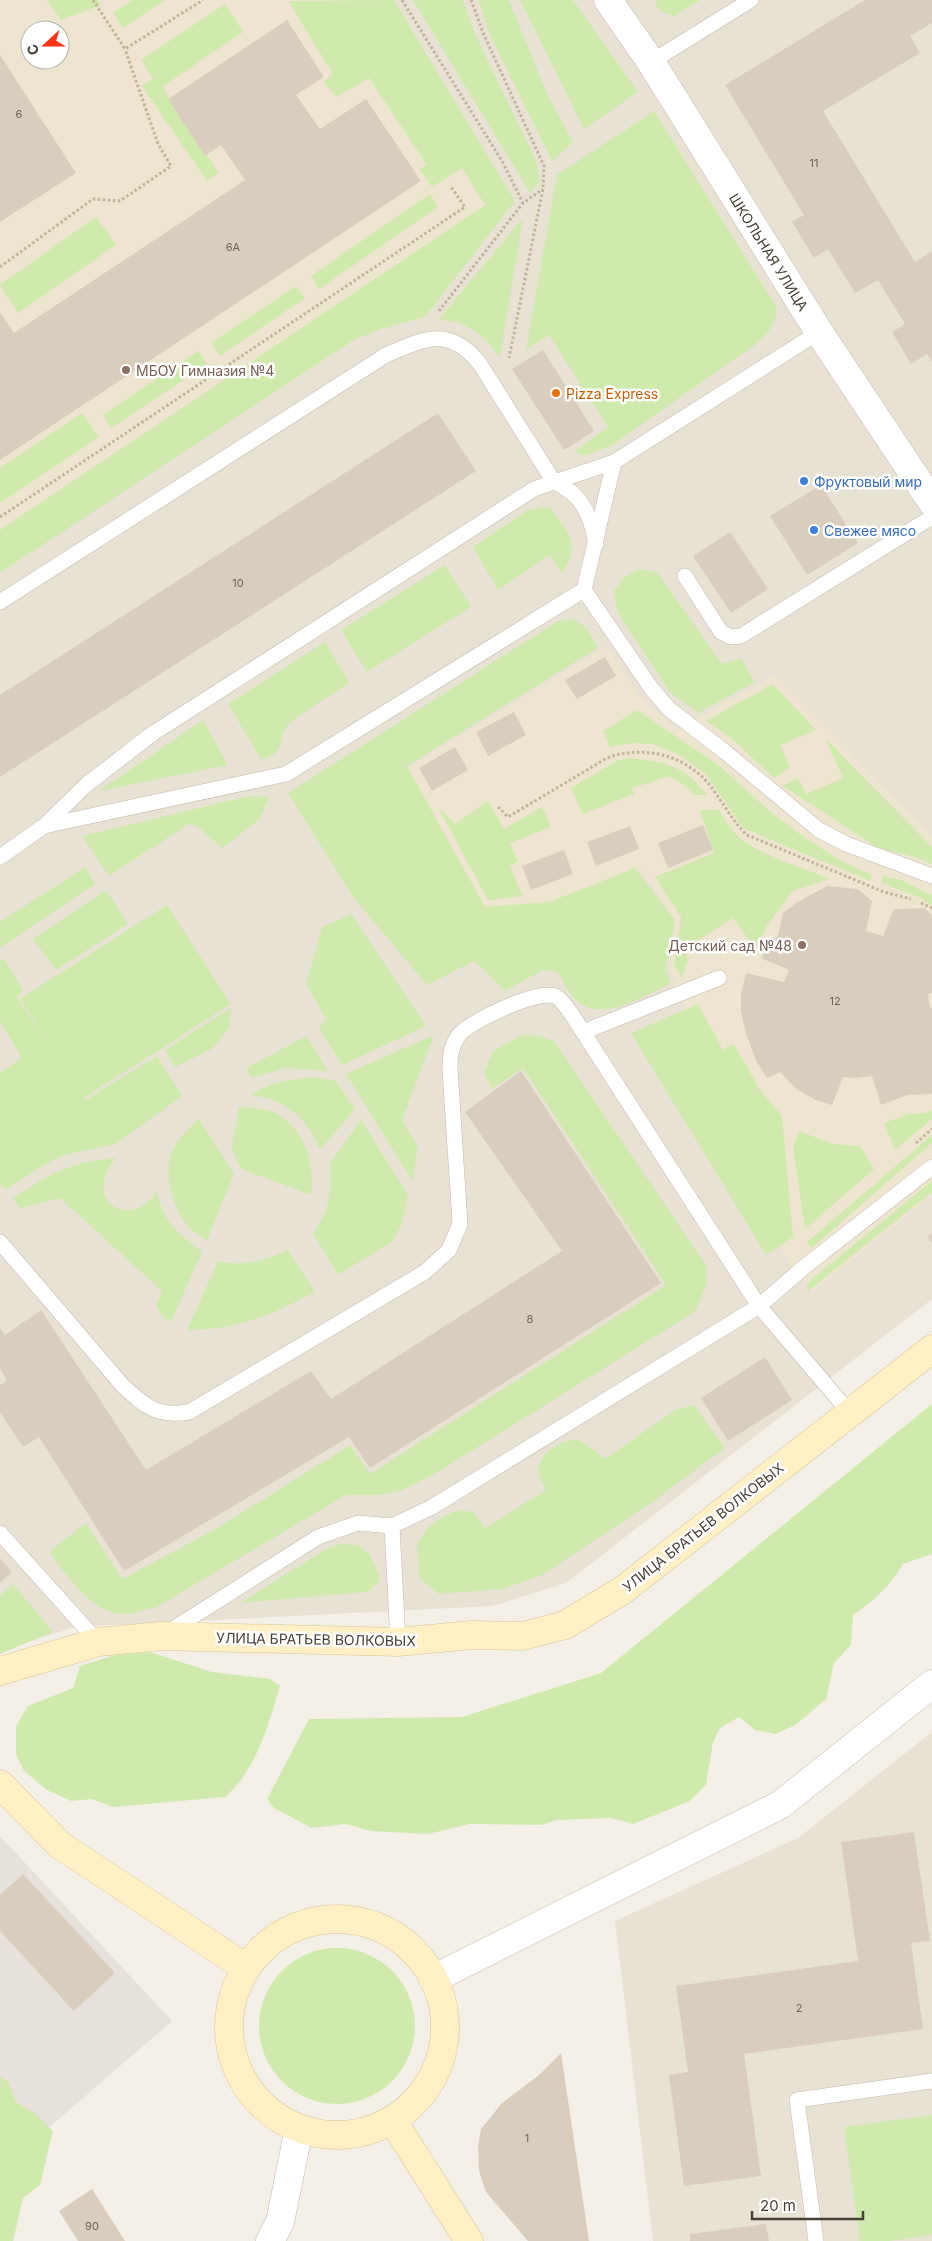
<svg xmlns="http://www.w3.org/2000/svg" width="932" height="2241" font-family="Inter,sans-serif">
  <style>
    .residential { fill: #e8e2d4; fill-rule: evenodd }
    .industrial { fill: #e6e1db }
    .education { fill: #eee5d0; fill-rule: evenodd }
    .green { fill: #d0eaad }
    .building { fill: #d9cebe }
    .lines { fill: none; stroke-linecap: round; stroke-linejoin: round }
    .lane-casing { stroke: #c3baac; stroke-width: 16 }
    .street-casing { stroke: #c3baac; stroke-width: 29 }
    .secondary-casing { stroke: #d9c696; stroke-width: 29 }
    .path { stroke: #c2b399; stroke-width: 3; stroke-dasharray: 2.5 2.5; stroke-linecap: butt }
    .lane { stroke: #fff; stroke-width: 15 }
    .street { stroke: #fff; stroke-width: 28 }
    .secondary { stroke: #fff0c5; stroke-width: 28 }
    .education-dot { fill: #8d6e63; stroke: #fff; stroke-width: 2 }
    .food-dot { fill: #e8710a; stroke: #fff; stroke-width: 2 }
    .shop-dot { fill: #3f7fe0; stroke: #fff; stroke-width: 2 }
    .labels { text-anchor: middle; dominant-baseline: central; stroke-width: 5; stroke-linejoin: round; paint-order: stroke }
    .number-label { font-size: 11px; fill: #6c6457 }
    .street-label { font-size: 14px; fill: #474035; stroke: #fff }
    .education-label { font-size: 14px; fill: #785e54; stroke: #fff; text-anchor: start }
    .food-label { font-size: 14px; fill: #c56008; stroke: #fff; text-anchor: start }
    .shop-label { font-size: 14px; fill: #366cbe; stroke: #fff; text-anchor: start }
  </style>
  <rect width="100%" height="100%" fill="#f4f0e7"/>
  <g class="residential">
    <path d="M0,0H932V1299L566,1583L492,1606L75,1627L0,1651ZM30,30H60V60H30Z"/>
    <path d="M932,1732V2241H653L615,1921L798,1838Z"/>
  </g>
  <path class="industrial" d="M0,1836L172,2021L31,2143L0,2111Z"/>
  <g class="education">
    <path d="M0,0H374L502,204L0,536ZM30,30H60V60H30Z"/>
    <path d="M607,646L644,702L677,729L776,675L932,836V1195L812,1292L779,1247L670,970L675,920L640,868L548,905L483,910L403,771Z"/>
  </g>
  <g class="green">
    <path d="M47,0H98L101,5L61,20Z"/>
    <path d="M133,0H165L123,28L113,13Z"/>
    <path d="M394,0L515,201L425,317L381,329L354,340L0,573V530L485,205L462,168L432,187L419,169L427,165L369,78L336,97L324,82L333,74L288,1Z"/>
    <path d="M413,0H463L476,36L537,163L540,181L530,193Z"/>
    <path d="M478,0H509L547,94L573,142L552,161L490,35Z"/>
    <path d="M520,0H573L638,92L584,129Z"/>
    <path d="M656,0H700L675,16L666,14L656,6Z"/>
    <path d="M225,4L243,32L162,87L219,173L207,181L142,86L153,79L141,60Z"/>
    <path d="M654,111L777,308C775,325 769,333 756,344L611,446L586,455L574,452L608,427L549,335L526,350L557,175Z"/>
    <path d="M430,194L438,207L319,289L311,276Z"/>
    <path d="M96,217L116,245L18,313L0,285Z"/>
    <path d="M523,218L500,357C481,334 469,321 438,320Z"/>
    <path d="M296,286L305,298L220,356L211,343Z"/>
    <path d="M198,351L207,364L112,428L103,415Z"/>
    <path d="M82,413L99,437L0,503V468Z"/>
    <path d="M544,507L551,508C570,536 581,541 562,574L550,555L498,590L473,547L526,511Z"/>
    <path d="M445,565L471,607L367,672L341,630Z"/>
    <path d="M640,569L657,572L722,664L741,658L755,682L698,713L670,692L623,621L616,607L614,591L624,577Z"/>
    <path d="M572,619L586,627L598,648L407,766L485,907L549,902L635,868L675,920L666,968L670,984C643,996 601,1025 575,999C568,992 563,981 558,972L543,970L505,991L474,961L427,985L353,897L288,793L558,621Z"/>
    <path d="M325,642L350,683C338,691 295,716 288,725C276,740 287,754 261,759L228,704Z"/>
    <path d="M773,684L816,730L781,745L790,768L774,778L731,738L706,721Z"/>
    <path d="M637,710L717,764L772,813L804,837L838,859L872,875L870,881L743,828L706,774L680,755L652,744L633,743L610,747L603,731Z"/>
    <path d="M203,720L228,765L99,791Z"/>
    <path d="M825,738L932,847V864L915,857L878,848L783,786L798,778L806,794L843,778Z"/>
    <path d="M629,758C666,762 684,765 707,795H694L683,784L670,776L632,788L634,794L583,814L571,788L616,761Z"/>
    <path d="M249,796L269,797L259,820L222,848L199,828L189,824L109,876L82,836Z"/>
    <path d="M488,801L504,829L542,807L551,827L510,843L518,862L510,865L522,896L488,900L438,807L455,824Z"/>
    <path d="M700,810H719C725,820 731,830 740,838C759,855 805,868 830,879L793,891L769,922L755,948L733,918L684,949L688,960L682,978L674,965L681,917L655,877L714,853Z"/>
    <path d="M85,867L95,884L0,948V922Z"/>
    <path d="M882,876L901,880L932,895V905L921,898L881,883Z"/>
    <path d="M106,890L128,924L56,970L33,939Z"/>
    <path d="M167,905L231,1004L84,1098L86,1100L157,1056L182,1096L116,1144L64,1155L44,1165L6,1189L0,1184V1072L22,1058L0,1022V961L4,959L23,990L17,998L48,1043L20,999Z"/>
    <path d="M351,914L426,1026L342,1065L319,1028L326,1019L306,984L322,927Z"/>
    <path d="M698,1004L723,1050L734,1044L760,1090L782,1116L793,1237L766,1255L631,1033Z"/>
    <path d="M231,1008L229,1028L213,1048L175,1067L165,1050Z"/>
    <path d="M434,1035L402,1120L417,1145L413,1182L346,1074Z"/>
    <path d="M522,1035L540,1036L554,1041L706,1265L707,1282L696,1311L436,1473L403,1490L380,1495H346L157,1607C146,1609 132,1615 122,1614C88,1611 68,1576 49,1552L86,1523L122,1579L214,1530L350,1445L370,1474L666,1285L523,1068L492,1089L484,1073L493,1051Z"/>
    <path d="M307,1036L328,1071L285,1068L252,1078L246,1068Z"/>
    <path d="M317,1077L336,1081L355,1109L320,1150C308,1118 285,1099 251,1095C272,1081 291,1079 317,1077Z"/>
    <path d="M239,1107C250,1108 263,1108 273,1112C305,1126 315,1164 311,1195L241,1169L232,1149Z"/>
    <path d="M932,1110V1119L895,1150L884,1123L909,1114L926,1113Z"/>
    <path d="M199,1119L234,1174L207,1240C201,1236 193,1232 188,1226C175,1211 165,1180 170,1160C173,1143 186,1130 199,1119Z"/>
    <path d="M361,1120L408,1195L402,1224L392,1242L338,1275L313,1233C330,1211 332,1190 330,1163Z"/>
    <path d="M799,1131L833,1144L860,1146L874,1169L805,1229L793,1147Z"/>
    <path d="M932,1135V1143L812,1248L807,1242Z"/>
    <path d="M116,1158C81,1200 128,1232 157,1192C164,1224 178,1233 202,1252L171,1322L162,1316L156,1305L162,1291L60,1198L20,1208L13,1199C50,1173 70,1162 116,1158Z"/>
    <path d="M932,1181V1192L808,1291L807,1283Z"/>
    <path d="M288,1250L315,1292C272,1315 237,1330 187,1330L218,1261C244,1267 263,1261 288,1250Z"/>
    <path d="M932,1404V1554L903,1564C888,1588 876,1599 853,1615L851,1645L834,1663L826,1699L797,1724L776,1734L755,1730L739,1717L720,1728L713,1742L706,1785L690,1801L633,1824L611,1818L557,1820L541,1825L470,1824L428,1834L371,1831L346,1824L312,1828L274,1808L267,1799L309,1719L462,1717L601,1673Z"/>
    <path d="M694,1405L725,1448L654,1501L542,1575L503,1589L439,1594L419,1578L417,1543L428,1528L442,1517L459,1510L473,1512L485,1528L546,1490C544,1485 539,1478 539,1472C536,1456 560,1439 576,1440C586,1441 597,1453 605,1459L675,1410Z"/>
    <path d="M341,1544L358,1545L369,1553L379,1574L378,1582L368,1592L240,1603L326,1549Z"/>
    <path d="M13,1584L53,1632L0,1654V1596Z"/>
    <path d="M150,1652L212,1672L270,1679L280,1686C268,1726 257,1769 225,1797L113,1807L92,1799L71,1801L47,1790L24,1771L16,1755V1726L28,1706L73,1688L80,1666L115,1655Z"/>
    <circle cx="337" cy="2026" r="78"/>
    <path d="M0,2077L8,2081L16,2102L34,2113L53,2131L40,2185L23,2198L13,2241H0Z"/>
    <path d="M932,2115V2235L889,2241H860L844,2127Z"/>
  </g>
  <g class="building">
    <path d="M865,0H932V23L910,36L920,53L823,111L915,262L932,251V362L927,354L911,364L892,332L905,324L878,280L855,293L828,249L814,258L792,222L804,215L725,85Z"/>
    <path d="M287,20L324,77L296,95L320,129L366,99L421,181L0,460V312L14,333L245,180L221,145L205,156L168,99Z"/>
    <path d="M0,55L76,173L0,222Z"/>
    <path d="M543,350L594,431L564,450L512,369Z"/>
    <path d="M438,413L476,471L0,777V695Z"/>
    <path d="M821,485L858,543L807,575L770,516Z"/>
    <path d="M730,532L768,589L731,613L693,556Z"/>
    <path d="M605,657L616,676L577,699L565,680Z"/>
    <path d="M514,712L526,735L488,756L476,732Z"/>
    <path d="M455,747L468,770L432,791L419,768Z"/>
    <path d="M703,825L713,850L668,868L658,843Z"/>
    <path d="M630,826L639,849L596,866L587,842Z"/>
    <path d="M564,850L573,874L531,890L522,866Z"/>
    <path d="M827,886L858,889L872,901L866,931L883,936L894,909L925,908L932,916V993L928,994L930,1008H932V1094L907,1095L881,1105L872,1076L856,1078L843,1077L832,1105L816,1100L796,1089L780,1072L767,1078L756,1061L745,1030L741,1011V994L746,973L784,982L789,970L761,958L771,941L778,936L783,913L796,903Z"/>
    <path d="M521,1071L661,1283L370,1468L349,1437L124,1571L39,1437L23,1447L0,1412V1385L7,1380L0,1368V1328L5,1335L41,1310L146,1470L311,1371L331,1399L562,1251L465,1112Z"/>
    <path d="M932,1233V1243L927,1237Z"/>
    <path d="M765,1357L792,1400L728,1441L701,1398Z"/>
    <path d="M0,1559L12,1572L0,1583Z"/>
    <path d="M914,1832L930,1941L911,1943L923,2029L744,2054L761,2176L684,2186L669,2075L688,2072L676,1986L858,1961L841,1842Z"/>
    <path d="M23,1874L115,1973L74,2011L0,1931V1895Z"/>
    <path d="M561,2053L589,2241H528L486,2192L479,2171L478,2147L481,2129L502,2103L539,2075Z"/>
    <path d="M92,2189L125,2241H78L59,2211Z"/>
    <path d="M766,2224L769,2241H690V2234Z"/>
  </g>
  <g class="lines">
    <g class="lane-casing">
      <g id="lane">
        <path d="M651,62L751,0"/>
        <path d="M685,576L721,632L731,637L741,636L932,517"/>
        <path d="M584,590L651,688L669,709L724,751L819,830L846,844L932,876"/>
        <path d="M0,602L386,355C425,338 450,326 480,364L554,482L614,462L819,332"/>
        <path d="M44,826L286,774L569,599L584,590L614,462"/>
        <path d="M0,857L44,826L86,785L152,734L534,489L554,482C582,494 591,515 596,544"/>
        <path d="M583,1032L719,978"/>
        <path d="M0,1242L123,1386C146,1407 157,1417 189,1412L425,1272L449,1250L460,1224L450,1069C450,1056 451,1047 458,1036C468,1022 538,989 555,996C566,1002 576,1022 583,1032L759,1306L850,1413"/>
        <path d="M392,1526L398,1642"/>
        <path d="M0,1533L98,1642"/>
        <path d="M165,1634L318,1537L358,1523L392,1526L432,1507L759,1306L803,1268L932,1167"/>
        <path d="M816,2241L797,2100L932,2081"/>
      </g>
    </g>
    <g class="street-casing">
      <g id="street">
        <path d="M608,0L651,62L819,332L932,502"/>
        <path d="M433,1979L780,1805L932,1684"/>
        <path d="M270,2241L280,2222L299,2129"/>
      </g>
    </g>
    <g class="secondary-casing">
      <g id="secondary">
        <path d="M0,1671L98,1642L161,1636L398,1642L471,1635L523,1636L565,1625L623,1590L932,1349"/>
        <path d="M0,1784L60,1845L246,1968"/>
        <circle cx="337" cy="2027" r="108"/>
        <path d="M393,2121L469,2241"/>
      </g>
    </g>
    <g class="path">
      <path d="M93,0L125,49L203,0"/>
      <path d="M402,0L502,161L523,203"/>
      <path d="M471,0L484,35L544,166L543,189L509,358"/>
      <path d="M0,267L93,199L120,201L171,166L158,144L125,49"/>
      <path d="M439,311L523,203L543,189"/>
      <path d="M0,517L465,207L451,187"/>
      <path d="M498,807L508,817L607,758C642,745 683,754 708,783C722,800 731,820 747,835L884,892L911,899"/>
      <path d="M921,903L932,908"/>
      <path d="M916,1143L932,1129"/>
    </g>
    <use href="#lane" class="lane"/>
    <use href="#street" class="street"/>
    <use href="#secondary" class="secondary"/>
  </g>
  <g class="education-dot">
    <circle cx="126" cy="370" r="5"/>
    <circle cx="802" cy="945" r="5"/>
  </g>
  <circle class="food-dot" cx="556" cy="393" r="5"/>
  <g class="shop-dot">
    <circle cx="804" cy="481" r="5"/>
    <circle cx="814" cy="530" r="5"/>
  </g>
  <g class="labels">
    <g class="number-label">
      <text x="19" y="114">6</text>
      <text x="814" y="163">11</text>
      <text x="233" y="247">6А</text>
      <text x="238" y="583">10</text>
      <text x="835" y="1001">12</text>
      <text x="530" y="1319">8</text>
      <text x="799" y="2008">2</text>
      <text x="527" y="2138">1</text>
      <text x="92" y="2226">90</text>
    </g>
    <g class="street-label">
      <text transform="translate(769 252) rotate(58)">ШКОЛЬНАЯ УЛИЦА</text>
      <text transform="translate(703 1527) rotate(-38)">УЛИЦА БРАТЬЕВ ВОЛКОВЫХ</text>
      <text transform="translate(316 1639) rotate(1)">УЛИЦА БРАТЬЕВ ВОЛКОВЫХ</text>
    </g>
    <g class="education-label">
      <text x="136" y="370">МБОУ Гимназия №4</text>
      <text x="792" y="945" text-anchor="end">Детский сад №48</text>
    </g>
    <g class="food-label">
      <text x="566" y="393">Pizza Express</text>
    </g>
    <g class="shop-label">
      <text x="814" y="481">Фруктовый мир</text>
      <text x="824" y="530">Свежее мясо</text>
    </g>
  </g>
  <g transform="translate(45 45) rotate(249)"><circle r="24" fill="#ffffff" stroke="#b5b3ae"/>
  <path d="M0-4L9 19L0 12L-9 19Z" fill="#ff3212"/>
  <text y="-8" font-size="14" font-weight="bold" text-anchor="middle" fill="#474035">С</text>
  </g>
  <path d="M752 2211v8h111v-8" fill="none" stroke="#474035" stroke-width="2.5"/>
  <text x="760" y="2211" font-size="15" fill="#474035" stroke="#ffffff" stroke-width="4" paint-order="stroke">20 m</text>
</svg>
